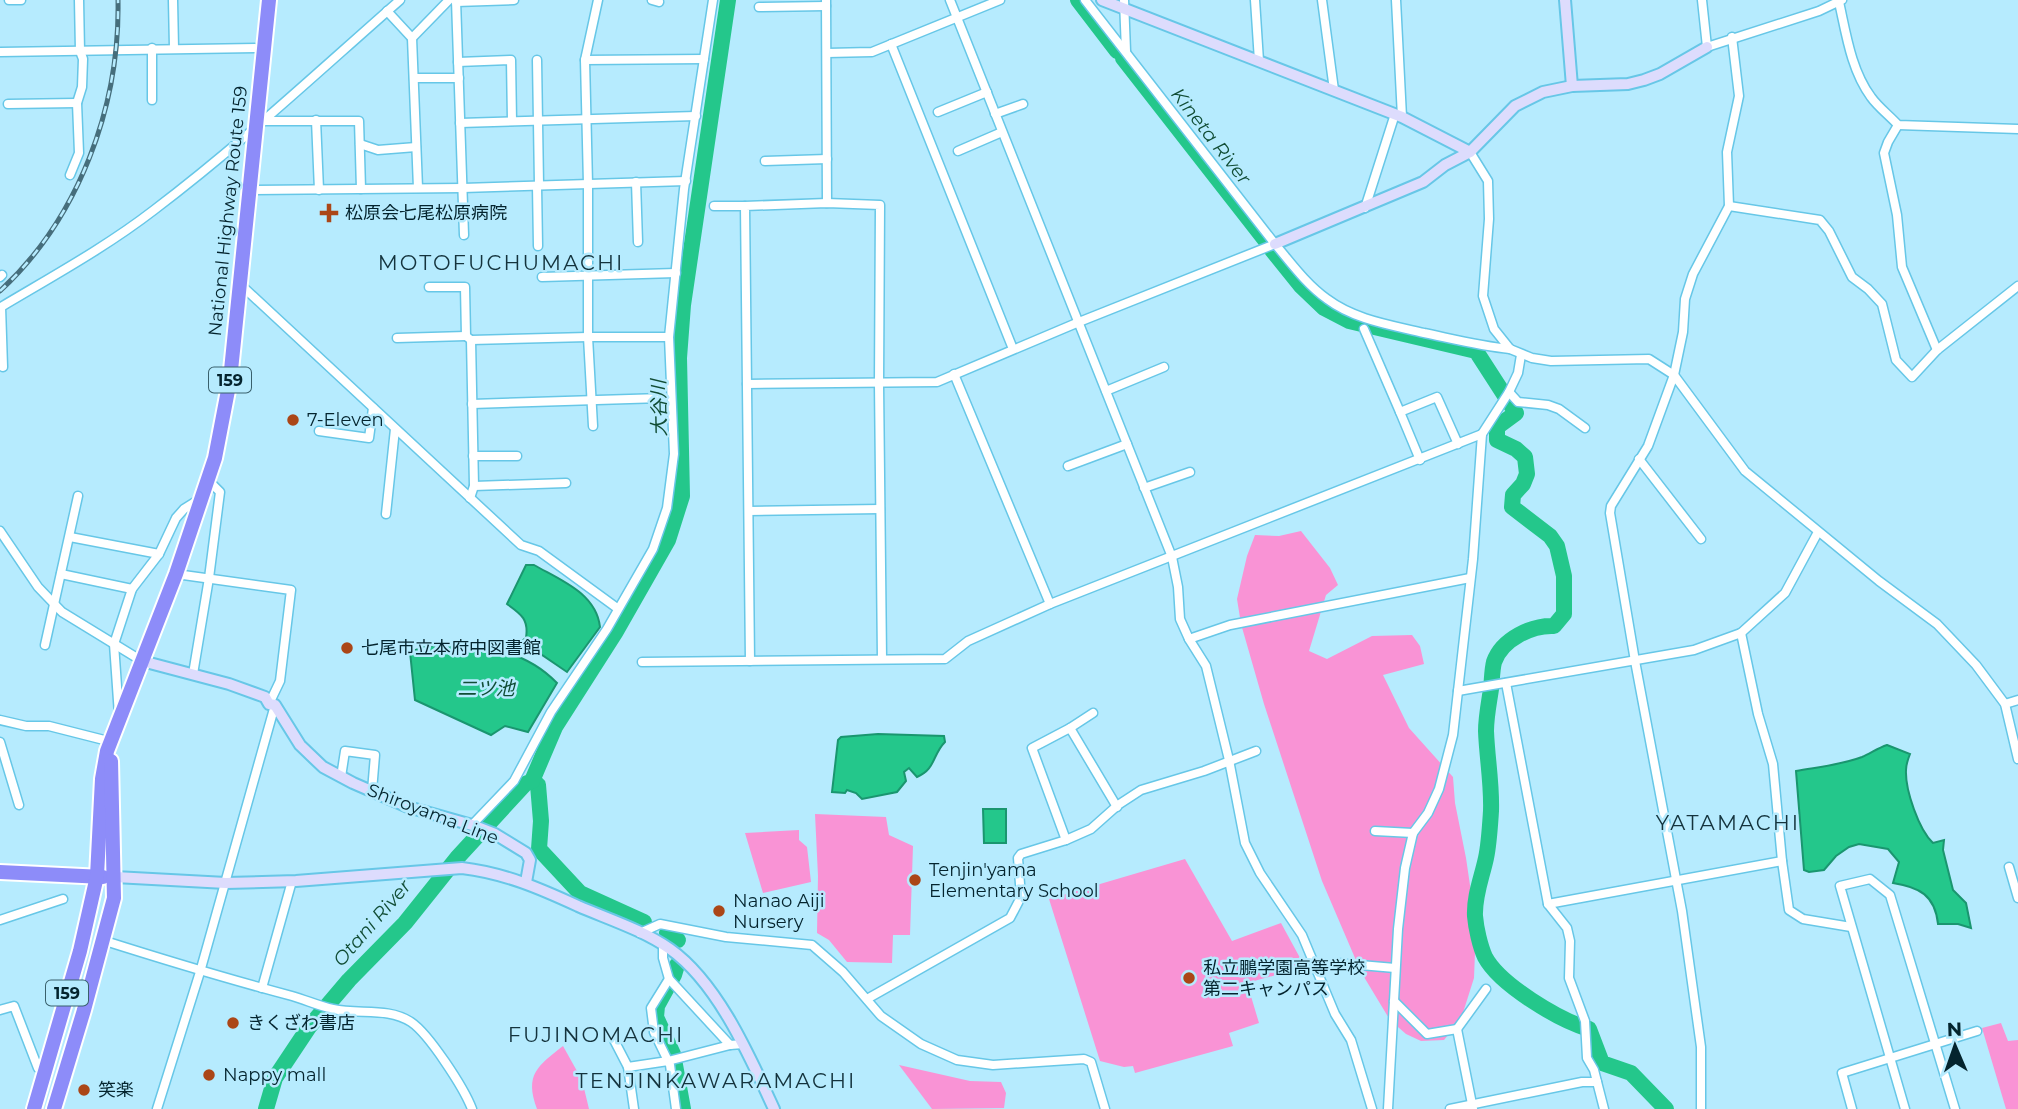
<svg xmlns="http://www.w3.org/2000/svg" width="2018" height="1109" font-family="Montserrat,'Noto Sans JP',sans-serif">
  <style>
    .green { fill: #f993d5 }
    .water { fill: #24c78b; stroke: #1a966f; stroke-width: 2 }
    .lines { fill: none; stroke-linecap: round; stroke-linejoin: round }
    .river { stroke: #24c78b; stroke-width: 16 }
    .street-casing { stroke: #67c7e7; stroke-width: 11 }
    .secondary-casing { stroke: #67c7e7; stroke-width: 14 }
    .highway-casing { stroke: #fff; stroke-width: 18 }
    .street { stroke: #fff; stroke-width: 8 }
    .secondary { stroke: #dddcfd; stroke-width: 10 }
    .highway { stroke: #8d8cf9; stroke-width: 14 }
    .rail-casing { stroke: #466e7c; stroke-width: 5 }
    .rail { stroke: #b6ebfe; stroke-width: 2.5; stroke-dasharray: 8; stroke-linecap: butt }
    .poi-dot { fill: #ab4617; stroke: #b6ebfe; stroke-width: 2.5 }
    .labels { text-anchor: middle; dominant-baseline: central; stroke-width: 5; stroke-linejoin: round; paint-order: stroke }
    .shield { fill: #b6ebfe; stroke: #39606c; stroke-width: 2 }
    .shield-label { font-size: 16px; font-weight: bold; fill: #04242e }
    .street-label { font-size: 18px; fill: #04242e; stroke: #b6ebfe }
    .poi-label { font-size: 18px; fill: #04242e; stroke: #b6ebfe; text-anchor: start }
    .water-label { font-size: 19px; font-style: italic; fill: #114d35; stroke: #b6ebfe }
    .quarter-label { font-size: 21px; letter-spacing: 2px; fill: #14333d; stroke: #b6ebfe }
  </style>
  <rect width="100%" height="100%" fill="#b6ebfe"/>
  <g class="green">
    <path d="M1301,531L1330,568L1338,585L1326,595L1309,651L1327,659L1372,636L1412,635L1420,646L1424,664L1383,675L1409,728L1453,777L1455,803L1466,858L1476,926L1474,978L1461,1019L1444,1040L1421,1041L1406,1034L1390,1020L1361,972L1322,881L1264,704L1241,624L1237,599L1247,556L1255,535L1279,536Z"/>
    <path d="M815,814L886,817L889,835L913,846L910,935H893L892,963L847,962L829,940L817,933L818,876Z"/>
    <path d="M799,830V840L807,847L811,882L763,893L745,833Z"/>
    <path d="M1185,859L1232,941L1281,923L1305,967L1247,983L1259,1023L1229,1033L1233,1046L1135,1073L1133,1066L1124,1067L1100,1061L1049,899Z"/>
    <path d="M2001,1023L2008,1041L2018,1040V1109H2006L1982,1028Z"/>
    <path d="M563,1046L582,1080L589,1109H537C524,1074 538,1066 563,1046Z"/>
    <path d="M899,1065L970,1081L1001,1082L1006,1093L1004,1108L932,1109Z"/>
  </g>
  <g class="water">
    <path d="M526,565H534C560,580 596,593 600,627L567,672L542,655L515,645L526,638C529,619 521,614 507,604Z"/>
    <path d="M427,646C477,646 520,645 557,683L528,732L505,726L491,735L415,700L410,652Z"/>
    <path d="M878,734L944,736L945,742C932,755 936,769 917,777L909,768L904,772L906,781L897,792L862,799L856,793L847,790L845,793L832,792L838,740L841,737Z"/>
    <path d="M1887,745L1910,754C1908,759 1906,765 1906,770C1905,790 1919,830 1933,843L1944,840L1943,850L1953,890L1966,903L1971,928L1958,924H1938C1935,895 1919,887 1893,883L1899,862L1888,849L1859,844L1849,847L1836,856L1824,870L1809,872L1804,870L1796,771C1818,767 1841,765 1862,757C1871,753 1878,748 1887,745Z"/>
    <path d="M983,809H1006V843H984Z"/>
  </g>
  <g class="lines">
    <g class="river">
      <path d="M1078,0L1117,51"/>
      <path d="M1123,58L1266,241"/>
      <path d="M1272,250L1301,286L1324,308L1349,321L1476,351L1516,413L1497,427V440L1516,449L1525,457L1527,474L1523,484L1513,495L1512,507L1550,536L1557,546L1564,576V614L1554,626C1532,625 1502,639 1494,662C1492,670 1492,680 1491,689C1489,703 1486,717 1486,731C1487,758 1492,784 1491,811C1490,826 1489,844 1486,858C1482,877 1474,896 1475,916C1476,928 1480,946 1485,957C1500,985 1559,1020 1589,1029L1602,1063L1631,1073L1666,1109"/>
      <path d="M532,781L538,785L541,821L539,849L580,893L644,922"/>
      <path d="M667,933L678,940"/>
      <path d="M677,965L674,975L657,1006L656,1017L673,1054L683,1109"/>
      <path d="M266,1109L275,1078L309,1027L349,980L405,923L457,858L525,784L532,781L555,727L615,633L668,540L682,496L679,358L683,305L728,0"/>
    </g>
    <g class="street-casing">
      <g id="street">
        <path d="M9,0H21"/>
        <path d="M173,0L174,48"/>
        <path d="M456,0L464,235"/>
        <path d="M652,0L659,2"/>
        <path d="M826,0L827,203"/>
        <path d="M950,0L1172,557L1178,587L1180,619L1189,639L1206,666L1229,760L1245,843L1260,873L1302,935L1335,1014L1351,1040L1372,1109"/>
        <path d="M1085,0L1275,244C1291,263 1306,284 1327,299C1355,320 1391,325 1424,333C1453,339 1480,346 1510,349"/>
        <path d="M1124,0L1126,51"/>
        <path d="M1255,0L1259,61"/>
        <path d="M1322,0L1334,90"/>
        <path d="M1396,0L1402,117"/>
        <path d="M1702,0L1707,47L1819,11L1842,0"/>
        <path d="M456,2L514,0"/>
        <path d="M1839,2C1846,33 1851,70 1871,97C1878,107 1890,116 1898,125L2018,129"/>
        <path d="M759,7L826,6"/>
        <path d="M387,11L412,38L449,0"/>
        <path d="M412,38L418,188"/>
        <path d="M891,44L1013,349"/>
        <path d="M152,48V100"/>
        <path d="M0,52L264,48"/>
        <path d="M827,53L872,52L1000,0"/>
        <path d="M537,60L539,185"/>
        <path d="M585,60L704,59"/>
        <path d="M458,62L511,60L512,121"/>
        <path d="M414,78H459"/>
        <path d="M8,104L77,103"/>
        <path d="M938,112L987,92"/>
        <path d="M995,114L1023,104"/>
        <path d="M316,120L319,190"/>
        <path d="M263,121H359L361,189"/>
        <path d="M460,123L696,116"/>
        <path d="M1898,125L1888,142L1884,153L1897,215L1902,267L1937,350"/>
        <path d="M360,144L378,150L416,147"/>
        <path d="M958,151L1002,132"/>
        <path d="M1470,152L1488,181L1489,219L1483,296L1494,329L1510,349L1532,358L1551,361L1649,359L1674,375L1745,471L1879,581L1937,624L1976,665L2005,704L2018,759"/>
        <path d="M765,161L827,159"/>
        <path d="M70,175L79,153L77,103L82,87L83,59L80,51L79,0"/>
        <path d="M636,182L638,242"/>
        <path d="M537,186L538,246"/>
        <path d="M251,190L463,188L686,181"/>
        <path d="M714,206H745"/>
        <path d="M1729,206L1820,220L1829,231L1852,277L1868,289L1882,304L1896,360L1912,377L1937,350L2018,286"/>
        <path d="M1365,208L1395,114"/>
        <path d="M0,277L2,275"/>
        <path d="M542,277L676,273"/>
        <path d="M241,285L521,545L539,551L617,608"/>
        <path d="M429,287H465L466,336L471,340L474,486L470,498"/>
        <path d="M1364,329L1400,412"/>
        <path d="M397,338L466,336"/>
        <path d="M471,340L588,337H669"/>
        <path d="M3,367L1,307C53,276 106,247 154,210C240,145 319,71 400,0"/>
        <path d="M954,374L1050,604"/>
        <path d="M747,384L937,382L1079,322L1275,244"/>
        <path d="M1106,391L1164,367"/>
        <path d="M1509,392L1518,402L1548,405L1559,409L1585,428"/>
        <path d="M472,404L662,398"/>
        <path d="M593,426L588,337V184L585,60L598,0"/>
        <path d="M319,431L369,438L373,408"/>
        <path d="M473,456H517"/>
        <path d="M1639,459L1701,539"/>
        <path d="M1420,460L1400,412L1437,397L1458,444"/>
        <path d="M1068,466L1127,444"/>
        <path d="M474,486L566,483"/>
        <path d="M1144,488L1190,472"/>
        <path d="M749,511L880,509"/>
        <path d="M386,514L395,429"/>
        <path d="M0,531L38,587L62,612L142,661"/>
        <path d="M70,537L159,554"/>
        <path d="M61,574L132,589"/>
        <path d="M176,574L291,590L280,681L269,704"/>
        <path d="M1741,633L1758,714L1773,764L1782,861L1789,910L1803,919L1851,927"/>
        <path d="M1189,639L1230,625L1470,578"/>
        <path d="M45,645L78,496"/>
        <path d="M750,661L745,206L827,203L880,205L879,384L882,659"/>
        <path d="M642,662L945,659L968,641L1050,604L1482,434"/>
        <path d="M193,674L209,578L220,492L207,479"/>
        <path d="M1506,683L1548,904L1567,928L1570,941L1569,978L1585,1021L1587,1058L1594,1070L1604,1109"/>
        <path d="M1458,691L1694,650L1741,633L1785,593L1818,532"/>
        <path d="M2005,704L2018,700"/>
        <path d="M119,715L114,644L132,589L159,554L176,518L184,509L200,499"/>
        <path d="M0,720L26,726H49L112,742"/>
        <path d="M1070,728L1093,713"/>
        <path d="M0,742L19,805"/>
        <path d="M341,777L345,751L375,755L372,791"/>
        <path d="M472,825L514,781L551,712L607,629L653,549L667,508L674,454L669,337L684,189L713,0"/>
        <path d="M1375,831L1413,833"/>
        <path d="M1066,840L1032,748L1070,728L1117,807"/>
        <path d="M2009,867L2018,898"/>
        <path d="M1548,904L1782,861"/>
        <path d="M0,920L63,899"/>
        <path d="M640,933L660,924L726,937L812,945L843,972L881,1016L921,1044L957,1060L993,1065L1084,1059L1091,1062L1105,1109"/>
        <path d="M102,940C165,960 228,979 292,996C306,1000 319,1006 333,1009C359,1015 388,1007 411,1022C429,1034 464,1088 472,1109"/>
        <path d="M663,946V958L669,979L730,1045L743,1044"/>
        <path d="M1317,971L1337,963L1395,968"/>
        <path d="M669,979L651,1008L654,1032L670,1065L676,1109"/>
        <path d="M262,988L292,881"/>
        <path d="M867,999L1010,918L1021,897L1018,858L1021,854L1066,840L1091,829L1118,805L1141,790L1204,771L1256,751"/>
        <path d="M1394,1001L1427,1034L1457,1029L1473,1109"/>
        <path d="M0,1010L14,1006L38,1068L45,1070"/>
        <path d="M1457,1029L1486,989"/>
        <path d="M614,1040L628,1067"/>
        <path d="M157,1109L200,972L275,705"/>
        <path d="M634,1109L628,1067L668,1061L730,1045"/>
        <path d="M1388,1109L1398,929L1405,868L1413,833L1428,813L1439,789L1453,735L1473,559L1482,434L1509,392L1518,373L1521,355"/>
        <path d="M1450,1109L1582,1082H1597"/>
        <path d="M1701,1109V1047L1682,911L1635,661L1610,513L1611,506L1648,446L1674,375L1683,332L1685,299L1693,274L1729,206L1727,152L1739,96L1732,37"/>
        <path d="M1852,1109L1842,1073L1977,1031"/>
        <path d="M1905,1109L1840,886L1870,879L1890,895L1955,1109"/>
      </g>
    </g>
    <g class="secondary-casing">
      <g id="secondary">
        <path d="M1102,0L1402,117L1470,152"/>
        <path d="M1565,0L1572,86"/>
        <path d="M1275,244L1423,182L1445,165L1470,152L1515,106L1543,92L1572,86L1628,84L1644,80L1660,74L1707,47"/>
        <path d="M142,661L229,684L265,697L269,704L275,705L300,745L323,767L353,783L408,807L472,825L495,834L526,853L530,860L526,882"/>
        <path d="M115,877L226,883L296,881L462,868C504,873 539,888 578,906C608,919 643,930 670,949C718,983 750,1057 774,1109"/>
      </g>
    </g>
    <g class="highway-casing">
      <g id="highway">
        <path d="M0,872L103,877"/>
        <path d="M34,1109L80,951L97,876L102,779L107,751L176,574L215,458L230,380L269,0"/>
        <path d="M54,1109L84,1010L114,898L111,761"/>
      </g>
    </g>
    <use href="#street" class="street"/>
    <use href="#secondary" class="secondary"/>
    <use href="#highway" class="highway"/>
    <g class="rail-casing">
      <path id="rail" d="M0,291C79,218 120,106 118,0"/>
    </g>
    <use href="#rail" class="rail"/>
  </g>
  <g class="poi-dot">
    <path d="M325.5 202.5h7v7h7v7h-7v7h-7v-7h-7v-7h7z"/>
    <circle cx="293" cy="420" r="7"/>
    <circle cx="347" cy="648" r="7"/>
    <circle cx="915" cy="880" r="7"/>
    <circle cx="719" cy="911" r="7"/>
    <circle cx="1189" cy="978" r="7"/>
    <circle cx="233" cy="1023" r="7"/>
    <circle cx="209" cy="1075" r="7"/>
    <circle cx="84" cy="1090" r="7"/>
  </g>
  <g class="labels">
    <g class="shield">
      <rect x="209" y="367.5" width="42" height="25" rx="5"/>
      <rect x="46" y="980.5" width="42" height="25" rx="5"/>
    </g>
    <g class="shield-label">
      <text x="230" y="380">159</text>
      <text x="67" y="993">159</text>
    </g>
    <g class="street-label">
      <text transform="translate(228 211) rotate(-84)">National Highway Route 159</text>
      <text transform="translate(433 814) rotate(21)">Shiroyama Line</text>
    </g>
    <g class="poi-label">
      <text x="345" y="213">松原会七尾松原病院</text>
      <text x="307" y="420">7-Eleven</text>
      <text x="361" y="648">七尾市立本府中図書館</text>
      <text x="929" y="870">Tenjin'yama<tspan x="929" dy="21">Elementary School</tspan></text>
      <text x="733" y="901">Nanao Aiji<tspan x="733" dy="21">Nursery</tspan></text>
      <text x="1203" y="968">私立鵬学園高等学校<tspan x="1203" dy="21">第二キャンパス</tspan></text>
      <text x="247" y="1023">きくざわ書店</text>
      <text x="223" y="1075">Nappy mall</text>
      <text x="98" y="1090">笑楽</text>
    </g>
    <g class="water-label">
      <text transform="translate(1211 136) rotate(52)">Kineta River</text>
      <text transform="translate(659 408) rotate(-91)">大谷川</text>
      <text x="486" y="688">二ツ池</text>
      <text transform="translate(372 923) rotate(-49)">Otani River</text>
    </g>
    <g class="quarter-label">
      <text x="501" y="262">MOTOFUCHUMACHI</text>
      <text x="1728" y="822">YATAMACHI</text>
      <text x="596" y="1034">FUJINOMACHI</text>
      <text x="716" y="1080">TENJINKAWARAMACHI</text>
    </g>
  </g>
  <g transform="translate(1955 1046) rotate(358)" stroke="#b6ebfe" stroke-width="5" paint-order="stroke">
  <path d="M0-5L12 26L0 18L-12 26Z" fill="#04242e"/>
  <text y="-10" font-size="19" font-weight="bold" text-anchor="middle" fill="#04242e">N</text>
  </g>
</svg>
